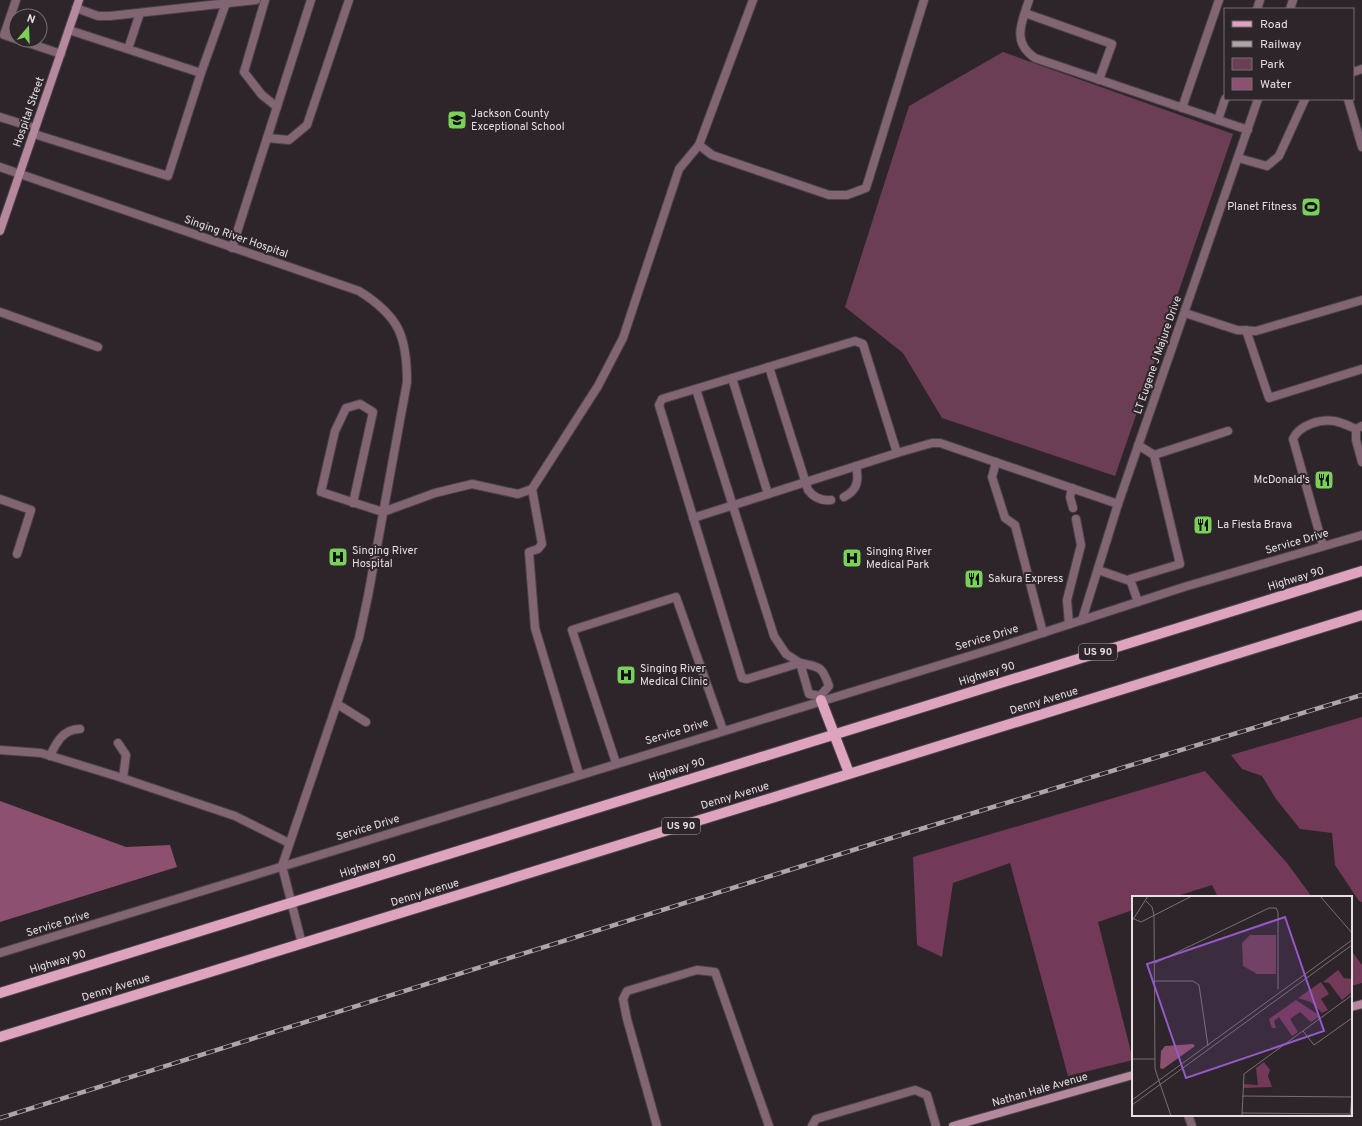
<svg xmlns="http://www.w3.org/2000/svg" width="1362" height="1126" font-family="Overpass,sans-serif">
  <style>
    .green { fill: #6b3e55 }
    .forest { fill: #733958 }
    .water { fill: #8d5070 }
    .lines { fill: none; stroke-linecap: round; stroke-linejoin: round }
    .lane-casing { stroke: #4a4347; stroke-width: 10 }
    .street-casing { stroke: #4a4347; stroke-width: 10 }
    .secondary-casing { stroke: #4a4347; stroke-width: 10 }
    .primary-casing { stroke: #4a4347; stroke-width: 12 }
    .lane { stroke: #826573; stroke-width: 8 }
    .street { stroke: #826573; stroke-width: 8 }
    .secondary { stroke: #b5889e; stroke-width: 8 }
    .primary { stroke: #dda3bf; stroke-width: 10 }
    .rail-casing { stroke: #aca6a9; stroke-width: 4.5 }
    .rail { stroke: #2d2529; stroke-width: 3; stroke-dasharray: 9; stroke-linecap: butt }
    .labels { text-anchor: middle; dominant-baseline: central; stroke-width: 4; stroke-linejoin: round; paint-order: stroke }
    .shield { fill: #2d2529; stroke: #aea7aa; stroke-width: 1 }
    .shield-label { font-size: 10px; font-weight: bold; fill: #e5dfe2 }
    .street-label { font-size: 11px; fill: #e5dfe2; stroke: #2d2529 }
    .poi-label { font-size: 11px; fill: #e5dfe2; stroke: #2d2529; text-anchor: start }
    .inset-road { fill: none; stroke: #776f73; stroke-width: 1 }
    .view { fill: #9659c8; fill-opacity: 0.15; stroke: #9659c8; stroke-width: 2 }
    .inset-edge { fill: none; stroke: #e5dfe2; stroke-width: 2 }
  </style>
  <rect width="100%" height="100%" fill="#2d2529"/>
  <path class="green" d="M1003,52L1233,134L1115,476L942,418L903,353L845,307L909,106Z"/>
  <g class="forest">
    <path d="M1362,717V902L1359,901L1335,865L1332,833L1300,829L1276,799L1262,776L1242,769L1231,755Z"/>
    <path d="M1205,771L1287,863L1312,897H1218L1212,885L1174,897H1133V910L1098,922L1133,1060L1068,1076L1010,863L953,883L942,957L917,945L913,857Z"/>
    <path d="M1351,950L1362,965V983L1351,986Z"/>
  </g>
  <path class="water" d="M0,801L126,847L170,845L177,867L0,922Z"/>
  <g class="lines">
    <g class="lane-casing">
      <g id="lane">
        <path d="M16,0L4,35L16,39"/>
        <path d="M265,0L244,72L262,95L277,107"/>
        <path d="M753,0L699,145L712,155L829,195H847L866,188L924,0"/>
        <path d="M1029,0C1022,22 1011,42 1035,58L1248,130"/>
        <path d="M1257,9L1260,0"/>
        <path d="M1025,13L1112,44L1099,80"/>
        <path d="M20,40L61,54"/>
        <path d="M128,49L140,13"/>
        <path d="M1353,72L1362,69"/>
        <path d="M201,73L226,3"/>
        <path d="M1348,99L1362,147"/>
        <path d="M1182,108L1219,0"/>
        <path d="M0,117L35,128"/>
        <path d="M1218,120L1225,99"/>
        <path d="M34,134L168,176L201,73L69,30"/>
        <path d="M267,138L289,140L307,125L349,0"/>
        <path d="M1238,158L1267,166L1279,156L1305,99"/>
        <path d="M0,167L20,174"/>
        <path d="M232,248L311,0"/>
        <path d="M0,312L98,347"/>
        <path d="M1185,313L1237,330L1256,331L1362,300"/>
        <path d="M1246,330L1269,398L1362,369"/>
        <path d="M769,367L808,490C814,498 821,501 831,500"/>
        <path d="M732,378L768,494"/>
        <path d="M696,389L774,636L786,654L800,663"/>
        <path d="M1362,426L1356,429V440L1362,462"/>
        <path d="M897,453L932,443H940L1118,504"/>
        <path d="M1154,455L1228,431"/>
        <path d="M996,462L992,477L1005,518L1015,525L1043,633"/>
        <path d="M1072,488L1070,497L1073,508"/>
        <path d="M532,489L542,544L538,549L529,552L535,628L579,774"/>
        <path d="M844,497C858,490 859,480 856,466"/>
        <path d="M0,499L31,510L17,554"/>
        <path d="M353,503L373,412L360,404L346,408L335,431L321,492L383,512L435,493L472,484L518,494L532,489L598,386L623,338L679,169L699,145"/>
        <path d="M693,518L897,453L863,344L855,341L662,399L659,405L742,678L747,679L800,663"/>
        <path d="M1323,546L1293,439C1299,425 1320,419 1334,421C1341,422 1349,426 1356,429"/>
        <path d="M1098,570L1130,581"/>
        <path d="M1138,602L1130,579L1180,564L1154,455L1138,445"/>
        <path d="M1069,624L1067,600L1081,545L1076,519"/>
        <path d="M800,663C820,667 822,666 829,686L820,696L809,694Z"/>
        <path d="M337,704L366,722"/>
        <path d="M118,743L126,755L123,778"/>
        <path d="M0,750L41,753L116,776L235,816L289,843"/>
        <path d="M50,756C56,743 63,729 80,729"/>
        <path d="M616,763L572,630L676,597L723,730"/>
        <path d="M0,953L1002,646L1184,587L1362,535"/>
        <path d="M657,1126L627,1019L623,999L627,991L697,970L715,972L769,1126"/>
        <path d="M812,1126L816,1119L915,1090L927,1095L936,1126"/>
      </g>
    </g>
    <g class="street-casing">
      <g id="street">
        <path d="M76,8L98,16H110L256,0"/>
        <path d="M1290,9L1293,0"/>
        <path d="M20,174L359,291C399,316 407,336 407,382L368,596L359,638L282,866L302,944"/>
        <path d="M1082,620L1118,504L1258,99"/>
        <path d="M1188,1115L1192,1126"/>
      </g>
    </g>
    <g class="secondary-casing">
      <g id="secondary">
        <path d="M0,231L79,0"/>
        <path d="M1351,1007L1362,1004"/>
        <path d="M953,1126L1133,1075"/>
      </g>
    </g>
    <g class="primary-casing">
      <g id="primary">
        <path d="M821,700L849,773"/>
        <path d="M0,993L1362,571"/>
        <path d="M0,1037L1362,615"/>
      </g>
    </g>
    <use href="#lane" class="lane"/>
    <use href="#street" class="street"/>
    <use href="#secondary" class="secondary"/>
    <use href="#primary" class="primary"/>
    <g class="rail-casing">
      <path id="rail" d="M0,1118L901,835L1362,695"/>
    </g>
    <use href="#rail" class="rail"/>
  </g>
  <defs>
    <g id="school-square" transform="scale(1)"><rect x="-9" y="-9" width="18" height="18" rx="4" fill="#78d258" stroke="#2d2529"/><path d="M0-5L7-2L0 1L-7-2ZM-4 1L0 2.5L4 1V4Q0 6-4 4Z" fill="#111"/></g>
    <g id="stadium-square" transform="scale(1)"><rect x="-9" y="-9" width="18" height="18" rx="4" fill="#78d258" stroke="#2d2529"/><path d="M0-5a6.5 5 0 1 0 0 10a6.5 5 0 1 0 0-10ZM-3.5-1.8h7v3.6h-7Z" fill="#111"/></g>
    <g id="restaurant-square" transform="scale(1)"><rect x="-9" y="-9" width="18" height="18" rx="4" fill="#78d258" stroke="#2d2529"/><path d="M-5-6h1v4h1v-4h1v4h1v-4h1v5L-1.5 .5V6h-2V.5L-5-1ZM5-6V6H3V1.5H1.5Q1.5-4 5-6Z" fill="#111"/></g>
    <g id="hospital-square" transform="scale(1)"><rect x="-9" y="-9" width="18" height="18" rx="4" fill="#78d258" stroke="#2d2529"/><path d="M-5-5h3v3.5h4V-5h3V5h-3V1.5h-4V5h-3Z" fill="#111"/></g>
  </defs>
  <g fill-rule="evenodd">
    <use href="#school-square" x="457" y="120"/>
    <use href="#stadium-square" x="1311" y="207"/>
    <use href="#restaurant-square" x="1324" y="480"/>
    <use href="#restaurant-square" x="1203" y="525"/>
    <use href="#hospital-square" x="338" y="557"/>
    <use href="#hospital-square" x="852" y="558"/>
    <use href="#restaurant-square" x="974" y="579"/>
    <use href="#hospital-square" x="626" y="675"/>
  </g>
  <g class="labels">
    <g class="shield">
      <rect x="1079" y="644" width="38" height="16" rx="3"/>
      <rect x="662" y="818" width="38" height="16" rx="3"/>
    </g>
    <g class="shield-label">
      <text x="1098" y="652">US 90</text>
      <text x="681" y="826">US 90</text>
    </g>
    <g class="street-label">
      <text transform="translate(29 112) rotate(-71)">Hospital Street</text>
      <text transform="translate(236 237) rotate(19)">Singing River Hospital</text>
      <text transform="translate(1158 355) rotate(-71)">LT Eugene J Majure Drive</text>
      <text transform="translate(1297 542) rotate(-16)">Service Drive</text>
      <text transform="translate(1296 579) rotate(-17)">Highway 90</text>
      <text transform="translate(987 638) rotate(-17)">Service Drive</text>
      <text transform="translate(987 674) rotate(-17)">Highway 90</text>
      <text transform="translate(1044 701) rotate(-17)">Denny Avenue</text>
      <text transform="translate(677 732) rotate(-17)">Service Drive</text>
      <text transform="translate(677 770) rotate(-17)">Highway 90</text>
      <text transform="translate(735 796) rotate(-17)">Denny Avenue</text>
      <text transform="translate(368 828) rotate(-17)">Service Drive</text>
      <text transform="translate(368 866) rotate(-17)">Highway 90</text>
      <text transform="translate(425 893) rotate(-17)">Denny Avenue</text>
      <text transform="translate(58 924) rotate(-17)">Service Drive</text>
      <text transform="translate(58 962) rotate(-17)">Highway 90</text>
      <text transform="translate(116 988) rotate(-17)">Denny Avenue</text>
      <text transform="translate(1040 1090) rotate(-16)">Nathan Hale Avenue</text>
    </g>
    <g class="poi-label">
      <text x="471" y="114">Jackson County<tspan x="471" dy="13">Exceptional School</tspan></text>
      <text x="1297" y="207" text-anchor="end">Planet Fitness</text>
      <text x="1310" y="480" text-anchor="end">McDonald's</text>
      <text x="1217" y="525">La Fiesta Brava</text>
      <text x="352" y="551">Singing River<tspan x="352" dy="13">Hospital</tspan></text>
      <text x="866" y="552">Singing River<tspan x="866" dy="13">Medical Park</tspan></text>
      <text x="988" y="579">Sakura Express</text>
      <text x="640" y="669">Singing River<tspan x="640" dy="13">Medical Clinic</tspan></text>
    </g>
  </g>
  <g transform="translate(1132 896)">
    <rect width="220" height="220" fill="#2d2529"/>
    <path d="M118,39H144V78H125L111,70L110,47Z" fill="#6b3e55"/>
    <path d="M206,74L212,82L220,83V96L210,104L197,87L191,86ZM189,86L197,98L189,103L196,114L190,117L179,106L166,102ZM164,104L188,120L179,126L168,116L158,123L166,136L160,140L147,121L142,125L144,132H140L137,123ZM132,166L138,174L136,180L140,191L112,192L111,188L126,189L124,172Z" fill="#733958"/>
    <path d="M61,148L63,150L31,173L28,172L29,155L33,150Z" fill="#8d5070"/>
    <path class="inset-road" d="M188,0L220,37M14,5L20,11L22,19L23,173L39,220M2,23L9,26L60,0M0,25L16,0M23,67L137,12H144L146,16V93M23,85H61L67,89L76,150M171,135L182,149L220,122M0,163H23M110,200L220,201M0,204L220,44M0,209L220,49M110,217L218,218M110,220L112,178L220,99M218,220L220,198"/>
    <path class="view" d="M153,21L192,135L54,182L15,68Z"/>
    <rect width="220" height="220" class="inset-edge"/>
  </g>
  <rect x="1224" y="8" width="130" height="92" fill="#2d2529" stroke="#776f73"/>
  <rect x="1232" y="21" width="20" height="6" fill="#dda3bf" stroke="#776f73"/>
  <text x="1260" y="28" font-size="12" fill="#e5dfe2">Road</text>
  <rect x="1232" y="41" width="20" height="6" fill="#aca6a9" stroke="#776f73"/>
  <text x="1260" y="48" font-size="12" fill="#e5dfe2">Railway</text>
  <rect x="1232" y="58" width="20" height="12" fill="#6b3e55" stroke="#776f73"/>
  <text x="1260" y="68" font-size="12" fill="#e5dfe2">Park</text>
  <rect x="1232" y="78" width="20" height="12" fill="#8d5070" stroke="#776f73"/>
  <text x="1260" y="88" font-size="12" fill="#e5dfe2">Water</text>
  <g transform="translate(28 28) rotate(19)"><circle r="19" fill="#2d2529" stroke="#776f73"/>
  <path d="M0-3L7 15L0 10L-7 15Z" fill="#78d258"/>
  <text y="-6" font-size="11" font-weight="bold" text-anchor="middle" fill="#e5dfe2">N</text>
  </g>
</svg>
